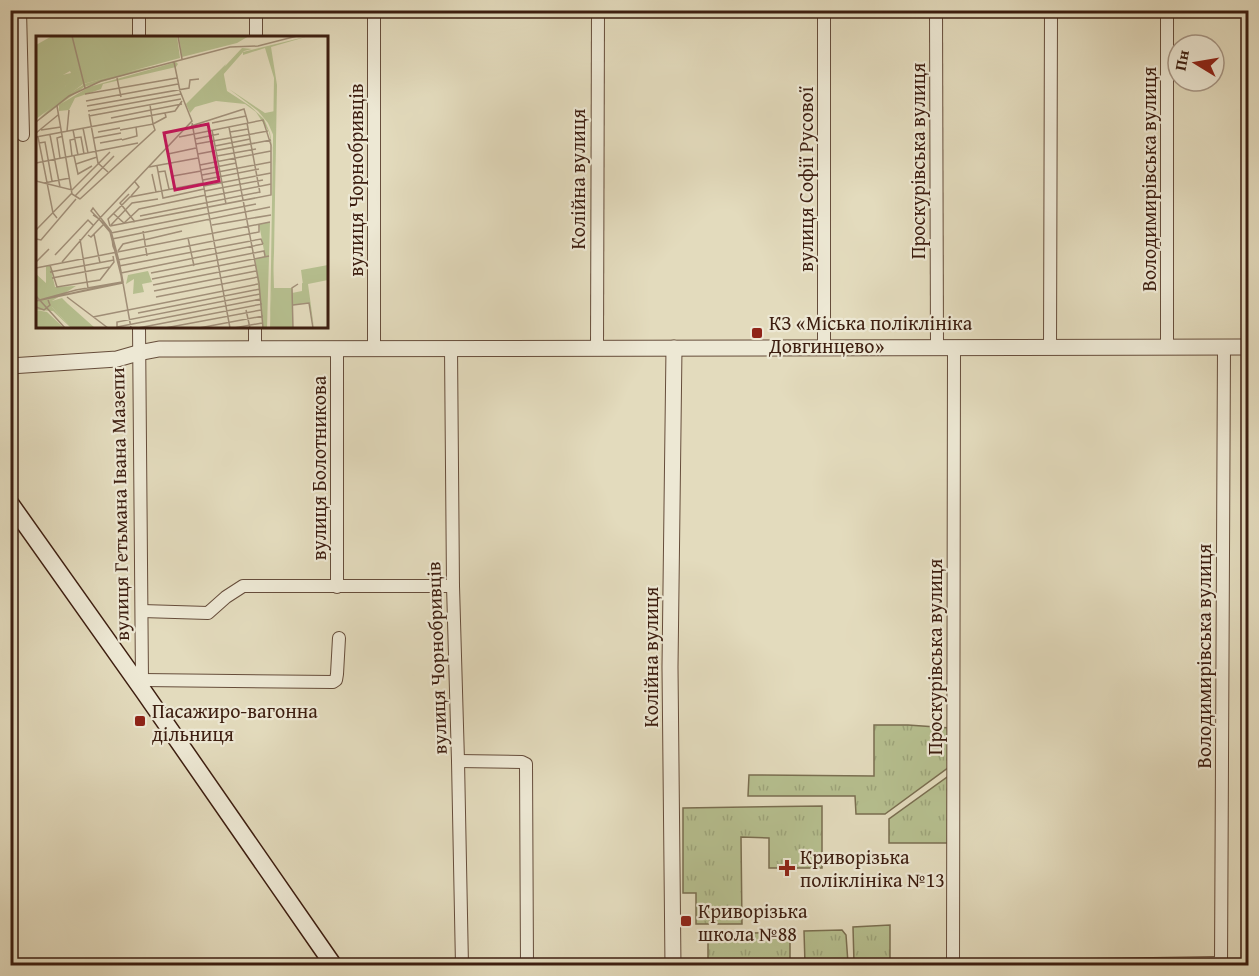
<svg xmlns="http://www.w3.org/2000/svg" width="1259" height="976" font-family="'Gentium Book Plus',serif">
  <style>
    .grass { fill: url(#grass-tufts); stroke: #7a6e50; stroke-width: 1.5 }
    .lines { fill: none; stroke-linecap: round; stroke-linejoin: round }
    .minor-casing { stroke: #664d3b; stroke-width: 14 }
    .tertiary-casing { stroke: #664d3b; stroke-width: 17 }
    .secondary-casing { stroke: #3d1e10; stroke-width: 19 }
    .minor { stroke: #ede8d4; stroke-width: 12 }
    .tertiary { stroke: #ede8d4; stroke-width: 15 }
    .secondary { stroke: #ede8d4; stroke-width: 16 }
    .poi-dot { fill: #8f2418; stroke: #ede8d4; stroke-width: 2 }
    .labels { text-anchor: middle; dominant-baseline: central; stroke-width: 4.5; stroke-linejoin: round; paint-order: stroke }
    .street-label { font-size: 20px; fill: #3d1e10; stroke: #ede8d4 }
    .poi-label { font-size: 20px; fill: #3d1e10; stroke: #ede8d4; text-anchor: start }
    .inset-road { fill: none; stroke: #a18f78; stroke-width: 1.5 }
    .view { fill: #c2185b; fill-opacity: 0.15; stroke: #c2185b; stroke-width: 3 }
    .inset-edge { fill: none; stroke: #3d1e10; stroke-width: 3 }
  </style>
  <defs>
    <pattern id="grass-tufts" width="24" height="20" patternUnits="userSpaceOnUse" patternTransform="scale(1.5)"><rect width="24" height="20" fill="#b6bf8f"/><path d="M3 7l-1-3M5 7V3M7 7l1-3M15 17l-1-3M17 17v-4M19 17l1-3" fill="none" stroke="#9da47a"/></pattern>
  </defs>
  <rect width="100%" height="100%" fill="#e3dbbd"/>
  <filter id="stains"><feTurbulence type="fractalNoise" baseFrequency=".00333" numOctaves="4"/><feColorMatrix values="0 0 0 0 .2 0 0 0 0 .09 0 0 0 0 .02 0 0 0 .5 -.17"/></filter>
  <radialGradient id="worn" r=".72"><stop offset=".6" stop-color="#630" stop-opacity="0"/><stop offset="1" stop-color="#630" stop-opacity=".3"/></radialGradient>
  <g class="grass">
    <path d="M874,725H908L950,728L949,767L885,814H856L855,796H748L749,775L874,776Z"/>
    <path d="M950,775V843H889V819Z"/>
    <path d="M822,806V868H769V838L741,837L742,924H696V893H683V808Z"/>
    <path d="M890,925V963H854L853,927Z"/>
    <path d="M842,930L846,935L848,963L805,964L804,931Z"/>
    <path d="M790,932V964L708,965V934Z"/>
  </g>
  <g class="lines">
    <g class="minor-casing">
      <g id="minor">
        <path d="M20,10L23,135"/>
        <path d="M374,10V349"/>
        <path d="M936,10L937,348"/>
        <path d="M1167,10V348"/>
        <path d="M139,38V10"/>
        <path d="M256,38V10"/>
        <path d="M139,327L142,680L144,692"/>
        <path d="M451,348L453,586L458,761L462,966"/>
        <path d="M597,348L598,10"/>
        <path d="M824,348V10"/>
        <path d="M1050,348L1051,10"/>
        <path d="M255,349V327"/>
        <path d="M337,349V587"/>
        <path d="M142,611L208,613L226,597L243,586H453"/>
        <path d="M142,680L333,682L336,680L337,674L339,638"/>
        <path d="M458,761L522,762L526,764L527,966"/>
        <path d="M953,966L954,348"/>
        <path d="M1008,966L1221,963"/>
        <path d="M1221,966L1224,347"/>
      </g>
    </g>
    <g class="tertiary-casing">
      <g id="tertiary">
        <path d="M10,366L117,359L138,353L159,349H185L1248,347"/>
        <path d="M673,966L670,667L674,348"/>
      </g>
    </g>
    <g class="secondary-casing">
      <path id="secondary" d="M10,503L144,692L334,966"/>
    </g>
    <use href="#minor" class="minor"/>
    <use href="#tertiary" class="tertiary"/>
    <use href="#secondary" class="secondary"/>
  </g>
  <g class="poi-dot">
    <rect x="751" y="327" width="12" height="12" rx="3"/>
    <rect x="134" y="715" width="12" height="12" rx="3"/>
    <path d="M784 859h6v6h6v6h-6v6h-6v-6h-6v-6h6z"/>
    <rect x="680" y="915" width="12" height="12" rx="3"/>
  </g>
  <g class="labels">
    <g class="street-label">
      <text transform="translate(917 161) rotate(-90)">Проскурівська вулиця</text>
      <text transform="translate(577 179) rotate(-90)">Колійна вулиця</text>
      <text transform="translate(805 179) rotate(-90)">вулиця Софії Русової</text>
      <text transform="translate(1148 179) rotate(-90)">Володимирівська вулиця</text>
      <text transform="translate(355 180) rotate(-90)">вулиця Чорнобривців</text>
      <text transform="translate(318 468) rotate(-90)">вулиця Болотникова</text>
      <text transform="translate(119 504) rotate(-91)">вулиця Гетьмана Івана Мазепи</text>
      <text transform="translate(1203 656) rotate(-90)">Володимирівська вулиця</text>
      <text transform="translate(650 657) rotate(-90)">Колійна вулиця</text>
      <text transform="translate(934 657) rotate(-90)">Проскурівська вулиця</text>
      <text transform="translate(436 658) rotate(-92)">вулиця Чорнобривців</text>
    </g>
    <g class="poi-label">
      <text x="769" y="322">КЗ «Міська поліклініка<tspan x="769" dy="23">Довгинцево»</tspan></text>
      <text x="152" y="710">Пасажиро-вагонна<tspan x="152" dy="23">дільниця</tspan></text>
      <text x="800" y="856">Криворізька<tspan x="800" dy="23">поліклініка №13</tspan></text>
      <text x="698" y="910">Криворізька<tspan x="698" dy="23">школа №88</tspan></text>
    </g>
  </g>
  <g transform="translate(36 36)">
    <rect width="292" height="292" fill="#e3dbbd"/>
    <path d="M35,0L48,48L89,36L81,0L90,36L124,29L48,51L0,86L20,66L47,49L46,45L30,52L26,39L44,35ZM273,0L235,11L241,49L238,217L234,292L238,42L229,12L207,19V16ZM140,26L142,28L140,31L67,48L65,53L39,62L33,74L23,75V69L53,51ZM190,28L187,34L191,55L214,70L228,83L234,97L237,117L233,96L220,76L209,68L180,65L159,71L154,77L150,68ZM14,229L19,251L40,250L16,265V271L35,292L17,275L0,274V238L10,247V230ZM266,247L272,248L278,292L273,267L257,269L256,257L266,255Z" fill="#b6bf8f"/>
    <path d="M16,0H141L144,22L47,48L0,83V9ZM34,35L36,39L45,35L46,44L30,51L27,39ZM143,0H213L201,7L146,21ZM206,12L216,13L208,15L179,48L176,44ZM26,262L32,268L59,292H35L16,271V265ZM0,274L11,276L28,292H0Z" fill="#b6bf8f" fill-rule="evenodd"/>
    <path d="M193,53L229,77L239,75L240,130L239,103L232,87L222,75ZM234,186L231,292H227L219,223L229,220L223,188ZM237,217L238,252H256L257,292H234ZM292,229V244L267,249L265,234ZM112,235L116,246L106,248L108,256L97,258L98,243L90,248L92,239Z" fill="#b6bf8f"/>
    <path class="inset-road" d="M36,0L49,52M142,0L146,23M81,42L85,61M49,58L141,42M50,65L142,48M114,69L117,88L130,81L129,77M21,70L36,158L44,163M51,70L153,52L154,44L163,43M115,74L146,68M52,75L145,58M53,78L62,127L72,136M53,80L145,63M75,82L115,74M0,86L33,60L65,45L194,11L222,10L261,0M156,87L194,292M176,87L210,80M211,87L224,157M155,90L208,73L212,87M193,91L223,247L227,292M47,92L52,117M5,94L25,91M37,94L42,119M176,94L190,168M31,95L33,74M62,96L84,92M194,96L212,93M0,97L22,79M14,99L24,151M0,101L139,75L146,65M2,101L17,177L21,182M38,102L45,101L48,118M58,102L85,97M159,103L183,98M86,104L101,100L100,91M3,107L9,106L16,145M64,107L86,103M160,108L232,95M179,110L214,103M131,112L139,152M132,118L160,112M162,118L235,104M36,120L34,104L39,103M38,120L42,138L56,130M181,120L220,113M24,122L21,102L27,100M0,127L102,107M40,128L61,121M164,129L235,115M121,130L127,162L168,153M113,131L162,122M165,134L200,127M122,136L129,135L133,153M116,138L120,156M166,139L235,126M137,140L165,135M167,144L223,133M0,145L36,154L74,116M8,147L34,142M168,150L235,137M169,155L227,144M93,158L84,167L99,186M39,160L78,120M95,160L103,151L99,146M170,161L235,148M44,163L119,94L117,88L84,94M78,178L88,187L103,173L170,159M104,180L224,156M75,189L96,167L122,163M176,189L235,179M74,190L235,159V109L227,84L143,101M74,190L72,183L94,161L167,147M0,194L36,157M107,195L111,220M75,197L220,168M58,198L64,227M52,199L55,201L68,188M152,202L158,230M0,203L5,204L40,163M44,203L52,252M76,203L234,171M108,204L146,195M82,215L87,208L108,203M19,219L52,184L57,189M82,224L223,196V188M0,226L13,213M26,226L63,183L57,179M14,229L21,251L64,244L78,226L77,220M83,230L225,203L227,208M0,232L234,186M14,236L78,224M85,237L227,208M115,237L228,215L229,220M16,242L74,231M116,243L233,220M87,247L95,292M117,249L219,229M118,255L220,235M0,260L29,292M31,261L72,292M120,261L222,241M0,265L87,247L74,196L63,183L156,85L144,55L138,26M0,265L40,254L86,246L83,225L77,210L75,195L55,175L57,172L75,195L83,225L87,246L0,265M257,269L273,267L277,292M0,271L8,274L14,269L12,264M210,274L214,292M102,277L224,253M57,281L222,248M81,291L225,263M81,292V286L224,258M102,292L226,268M129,292L225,274M163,292L227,280M198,292L226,287M257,292L256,252L262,248"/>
    <path class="view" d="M172,88L183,145L139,154L128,97Z"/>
    <rect width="292" height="292" class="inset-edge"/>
  </g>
  <rect width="1259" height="976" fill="none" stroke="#e3dbbd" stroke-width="36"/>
  <rect x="12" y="12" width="1235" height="952" fill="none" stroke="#3d1e10" stroke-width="3"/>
  <rect x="18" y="18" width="1223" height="940" fill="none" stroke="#3d1e10" stroke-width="1.5"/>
  <g transform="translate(1196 63) rotate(281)"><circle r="28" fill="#ede8d4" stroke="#a79786" stroke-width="1.5"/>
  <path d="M0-4.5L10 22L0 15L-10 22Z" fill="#8f2418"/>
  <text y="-9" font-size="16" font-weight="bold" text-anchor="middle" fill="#3d1e10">Пн</text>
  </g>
  <rect width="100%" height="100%" filter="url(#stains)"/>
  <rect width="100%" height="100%" fill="url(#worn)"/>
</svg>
